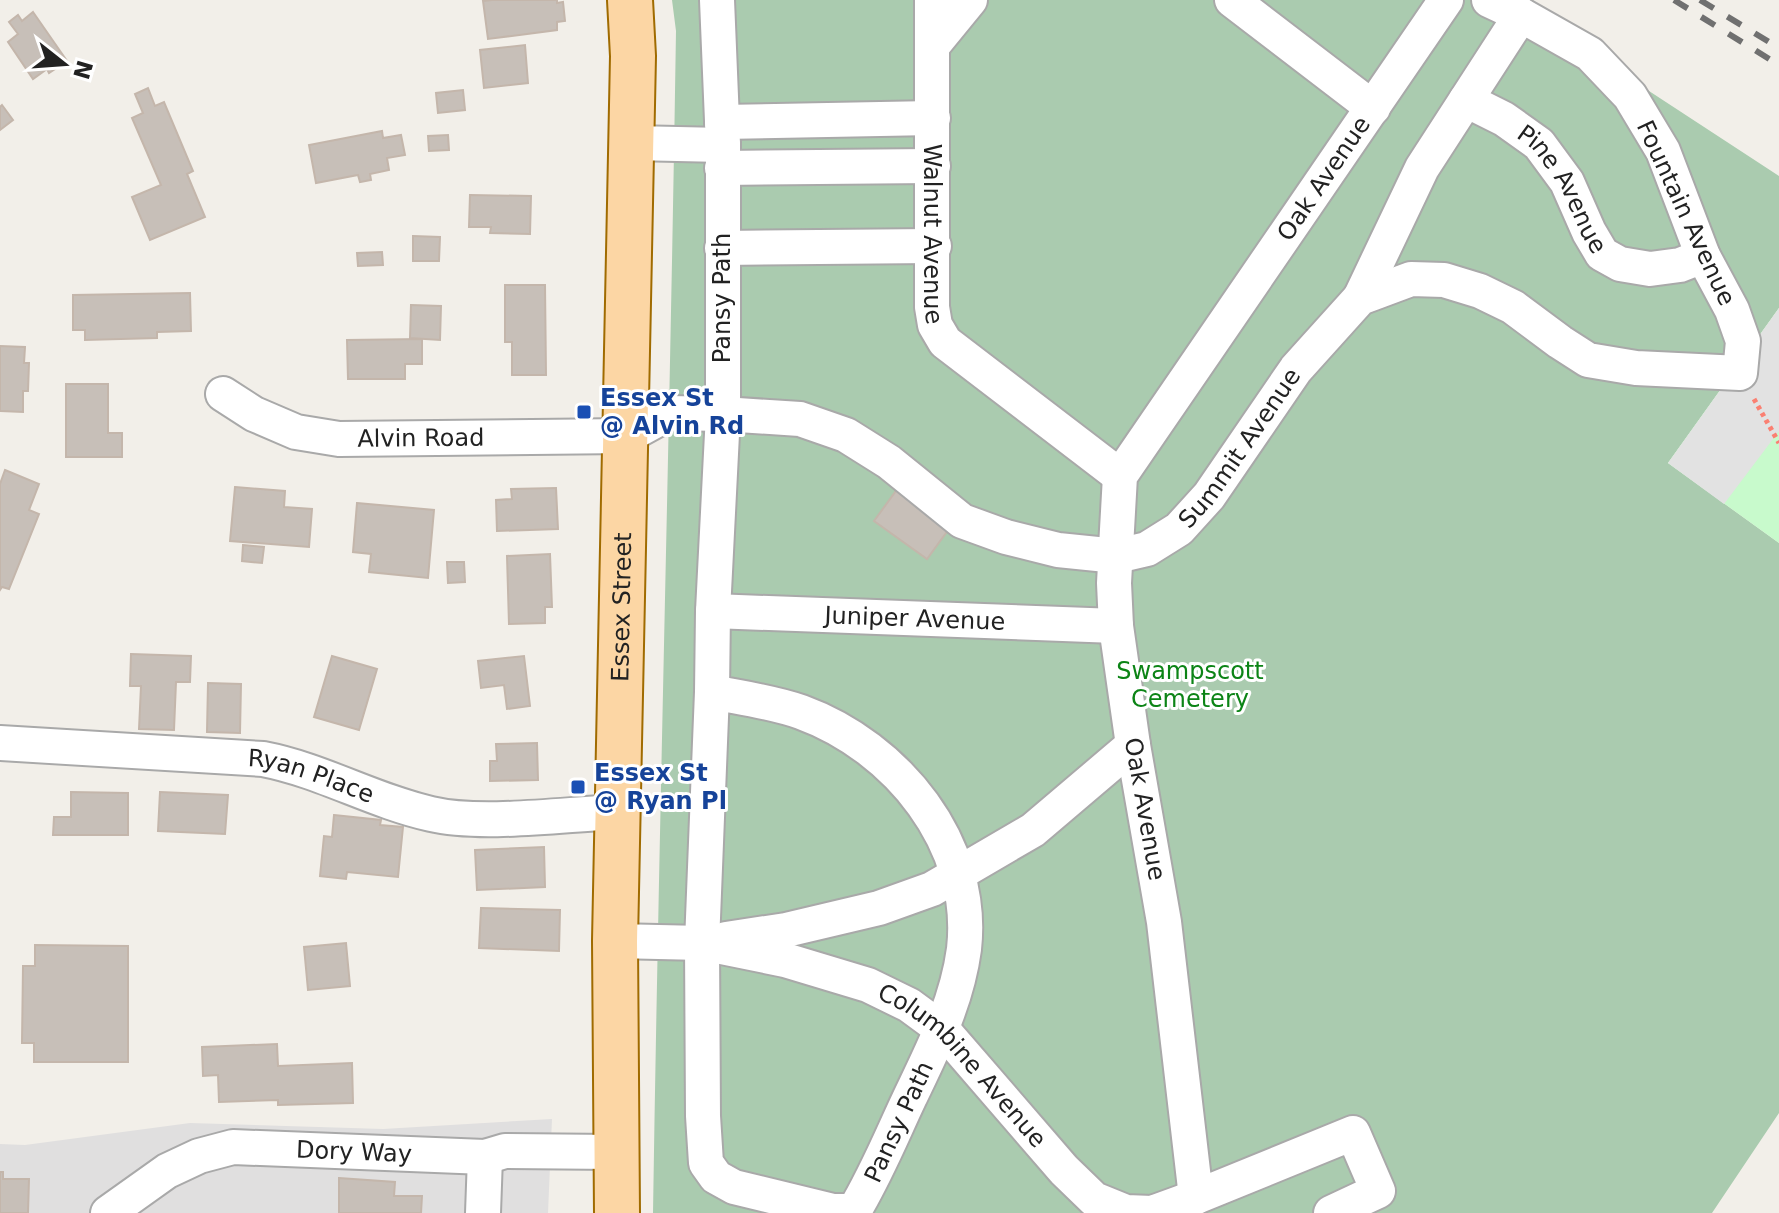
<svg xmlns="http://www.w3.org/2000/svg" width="1779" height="1213" font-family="'DejaVu Sans',sans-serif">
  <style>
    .residential { fill: #e0dfdf }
    .cemetery { fill: #aacbaf }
    .park { fill: #c8facc }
    .parking { fill: #e2e2e2 }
    .building { fill: #c7bfb8; stroke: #c4b6ab; stroke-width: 2 }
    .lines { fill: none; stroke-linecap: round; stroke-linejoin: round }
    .minor-casing { stroke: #a9a9a9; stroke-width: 38 }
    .major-casing { stroke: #a06b00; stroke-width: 48 }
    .path { stroke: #fa8072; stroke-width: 5; stroke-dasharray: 4 4; stroke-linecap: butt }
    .minor { stroke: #fff; stroke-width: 34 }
    .major { stroke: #fcd6a4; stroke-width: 44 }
    .rail { stroke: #707070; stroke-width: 6; stroke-dasharray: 16 16; stroke-linecap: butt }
    .transit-dot { fill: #1a4fb4; stroke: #fff; stroke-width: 3 }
    .labels { text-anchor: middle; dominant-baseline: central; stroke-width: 6; stroke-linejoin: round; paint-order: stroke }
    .street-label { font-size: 24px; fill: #222; stroke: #fff }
    .transit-label { font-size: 24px; font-weight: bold; fill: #164399; stroke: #fff; text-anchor: start }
    .park-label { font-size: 24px; fill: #0c8416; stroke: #fff }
  </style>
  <rect width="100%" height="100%" fill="#f2efe9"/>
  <path class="residential" d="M552,1119L548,1213H0V1144L25,1145L190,1123L383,1129Z"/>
  <path class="cemetery" d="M672,0H1510L1779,176V308L1668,463L1779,543V1113L1712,1213H653C659,819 670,425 676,31Z"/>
  <path class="park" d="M1779,308V543L1668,463Z"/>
  <path class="parking" d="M1779,308V431L1724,504L1668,463Z"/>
  <g class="building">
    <path d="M492,0H557V3L563,2L565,21L557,22V30L488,39L483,1Z"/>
    <path d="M33,12L67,61L49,73L47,69L33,79L8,42L18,34L9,22L18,15L22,21Z"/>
    <path d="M525,45L528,83L484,88L480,50Z"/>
    <path d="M148,88L155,106L164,102L193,171L187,174L205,217L150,240L132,197L161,185L132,118L143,113L135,94Z"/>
    <path d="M463,90L465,110L438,113L436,93Z"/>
    <path d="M2,105L13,120L0,130V107Z"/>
    <path d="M382,131L383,138L401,135L405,155L387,158L389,170L370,174L371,180L360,182L358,175L316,183L309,145Z"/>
    <path d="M448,135L449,150L429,151L428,136Z"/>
    <path d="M470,195L531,196L530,234L490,233L491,227H469Z"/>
    <path d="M413,236L440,237L439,261H413Z"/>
    <path d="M382,252L383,265L358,266L357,253Z"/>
    <path d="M505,285H545L546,375H512V342H505Z"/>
    <path d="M190,293L191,331L157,332V338L85,340V330H73V295Z"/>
    <path d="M411,305L441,306L440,340L410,338Z"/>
    <path d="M422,339V364H405V379H348L347,340Z"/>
    <path d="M0,346L25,347L24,363H29L28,391H23V412L0,411Z"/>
    <path d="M66,384H108V433H122V457H66Z"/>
    <path d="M5,470L39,484L29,510L39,514L9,589L2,587L0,590V484Z"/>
    <path d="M901,484L954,522L927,559L874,521Z"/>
    <path d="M235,487L285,491L284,507L312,509L309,547L230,541Z"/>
    <path d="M556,488L558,529L497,531L496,500L512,499L511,489Z"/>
    <path d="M357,503L434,510L428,578L369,572L371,554L353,552Z"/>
    <path d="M243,545L264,547L262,563L242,561Z"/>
    <path d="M550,554L552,607H545V623L509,624L507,556Z"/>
    <path d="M447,562H464L465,582L448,583Z"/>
    <path d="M131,654L191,656L190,682H176L174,730L139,729L141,686H130Z"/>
    <path d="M332,656L377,669L359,730L314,717Z"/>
    <path d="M524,656L530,706L507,709L504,685L481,688L478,661Z"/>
    <path d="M208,683L241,684L240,733L207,732Z"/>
    <path d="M537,743L538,780L490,781V761H497L496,744Z"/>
    <path d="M71,792L128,793V835H53L54,817H71Z"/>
    <path d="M160,792L228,795L225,834L158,831Z"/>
    <path d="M334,815L381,820L380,825L403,827L398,877L347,872L346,879L320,876L324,836L332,837Z"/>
    <path d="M544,847L545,887L477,890L475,850Z"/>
    <path d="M481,908L560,910L559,951L479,948Z"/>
    <path d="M346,943L350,986L308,990L304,947Z"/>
    <path d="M35,945L128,946V1062H34V1043H22L23,966H35Z"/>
    <path d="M277,1044L278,1066L352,1063L353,1103L278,1105V1100L219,1102L218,1075L203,1076L202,1047Z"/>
    <path d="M0,1172H3V1179H29L28,1213H0Z"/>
    <path d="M339,1178L395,1182L394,1196H422L421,1213H339Z"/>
  </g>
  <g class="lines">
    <g class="minor-casing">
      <g id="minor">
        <path id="s1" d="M932,0V307L935,325L945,342L1120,476"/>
        <path d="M1232,0L1373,108"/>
        <path d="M934,44L970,0"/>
        <path id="s2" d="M1466,100L1504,119L1539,144L1567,182L1589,232L1602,254L1620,264L1650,269L1680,265L1703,256"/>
        <path d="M722,122L933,118"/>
        <path d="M632,143L723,145"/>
        <path d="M722,168L933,166"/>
        <path d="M722,248L934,246"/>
        <path d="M1360,298L1422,168L1521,15"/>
        <path id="s3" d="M223,394L254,414L296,432L339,439L627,436L669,413L723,414L800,419L846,435L889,462L962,521L1006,537L1058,550L1117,556L1147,549L1179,529L1209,496L1296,369L1360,298L1411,279L1444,280L1480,291L1513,307L1560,342L1588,360L1636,368L1740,373L1743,341L1732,310L1703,256L1663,151L1630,96L1590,54L1521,15L1489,0"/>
        <path id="s4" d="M713,611L1116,626"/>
        <path d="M712,692C742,698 773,702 801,712C897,747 976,844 964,949C957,1002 933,1049 910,1097C892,1135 876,1175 854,1211H833L734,1187L716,1177L706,1163L703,1116L702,943L712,692L713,611L723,414V145L717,0"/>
        <path id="s5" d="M0,743L263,759C321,770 373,801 431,814C482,826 565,814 619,812"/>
        <path d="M726,939L786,930L879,908L932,889L1033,830L1133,745"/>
        <path id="s6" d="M615,941L702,943L785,960L868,985L909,1005L943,1030L1064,1170L1094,1199L1126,1212L1152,1213L1196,1197"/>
        <path id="s7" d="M108,1213L167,1171L199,1156L233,1147L485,1157L505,1151L615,1152"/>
        <path d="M483,1213L485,1157"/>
        <path id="s8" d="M1331,1213L1378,1191L1353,1133L1196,1197L1164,922L1133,745L1116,626L1114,583L1120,476L1446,0"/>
      </g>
    </g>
    <g class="major-casing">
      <g id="major">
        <path id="s9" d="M617,1213L615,941L633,56L630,0"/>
      </g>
    </g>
    <path class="path" d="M1754,399L1779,443"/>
    <use href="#minor" class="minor"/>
    <use href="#major" class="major"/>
    <g class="rail">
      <path d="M1674,0L1779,65"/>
      <path d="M1700,0L1779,48"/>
    </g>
  </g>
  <g class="transit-dot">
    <rect x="576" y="404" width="16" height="16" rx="4"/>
    <rect x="570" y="779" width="16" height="16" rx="4"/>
  </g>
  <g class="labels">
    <g class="street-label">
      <text stroke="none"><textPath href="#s8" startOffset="1372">Oak Avenue</textPath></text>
      <text stroke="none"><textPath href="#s2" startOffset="136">Pine Avenue</textPath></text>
      <text transform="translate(1686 213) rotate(65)">Fountain Avenue</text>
      <text stroke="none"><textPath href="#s1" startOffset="234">Walnut Avenue</textPath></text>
      <text transform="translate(722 298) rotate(-90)">Pansy Path</text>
      <text stroke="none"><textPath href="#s3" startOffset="208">Alvin Road</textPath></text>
      <text stroke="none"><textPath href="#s3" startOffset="1116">Summit Avenue</textPath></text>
      <text stroke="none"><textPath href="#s9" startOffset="606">Essex Street</textPath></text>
      <text stroke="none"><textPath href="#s4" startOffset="202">Juniper Avenue</textPath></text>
      <text stroke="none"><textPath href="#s5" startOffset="314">Ryan Place</textPath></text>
      <text transform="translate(1145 809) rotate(80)">Oak Avenue</text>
      <text stroke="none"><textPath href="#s6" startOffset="384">Columbine Avenue</textPath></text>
      <text transform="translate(899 1122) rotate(-65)">Pansy Path</text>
      <text stroke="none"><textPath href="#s7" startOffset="264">Dory Way</textPath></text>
    </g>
    <g class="transit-label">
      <text x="600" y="398">Essex St<tspan x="600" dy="28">@ Alvin Rd</tspan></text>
      <text x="594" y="773">Essex St<tspan x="594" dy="28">@ Ryan Pl</tspan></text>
    </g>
    <g class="park-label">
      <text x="1190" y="671">Swampscott<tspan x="1190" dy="28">Cemetery</tspan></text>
    </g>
  </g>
  <g transform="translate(64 64) rotate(107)" stroke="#ffffff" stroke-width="6" paint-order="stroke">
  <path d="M0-6L14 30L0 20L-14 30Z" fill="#222222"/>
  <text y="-12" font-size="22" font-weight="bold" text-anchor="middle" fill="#222222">N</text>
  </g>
</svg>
